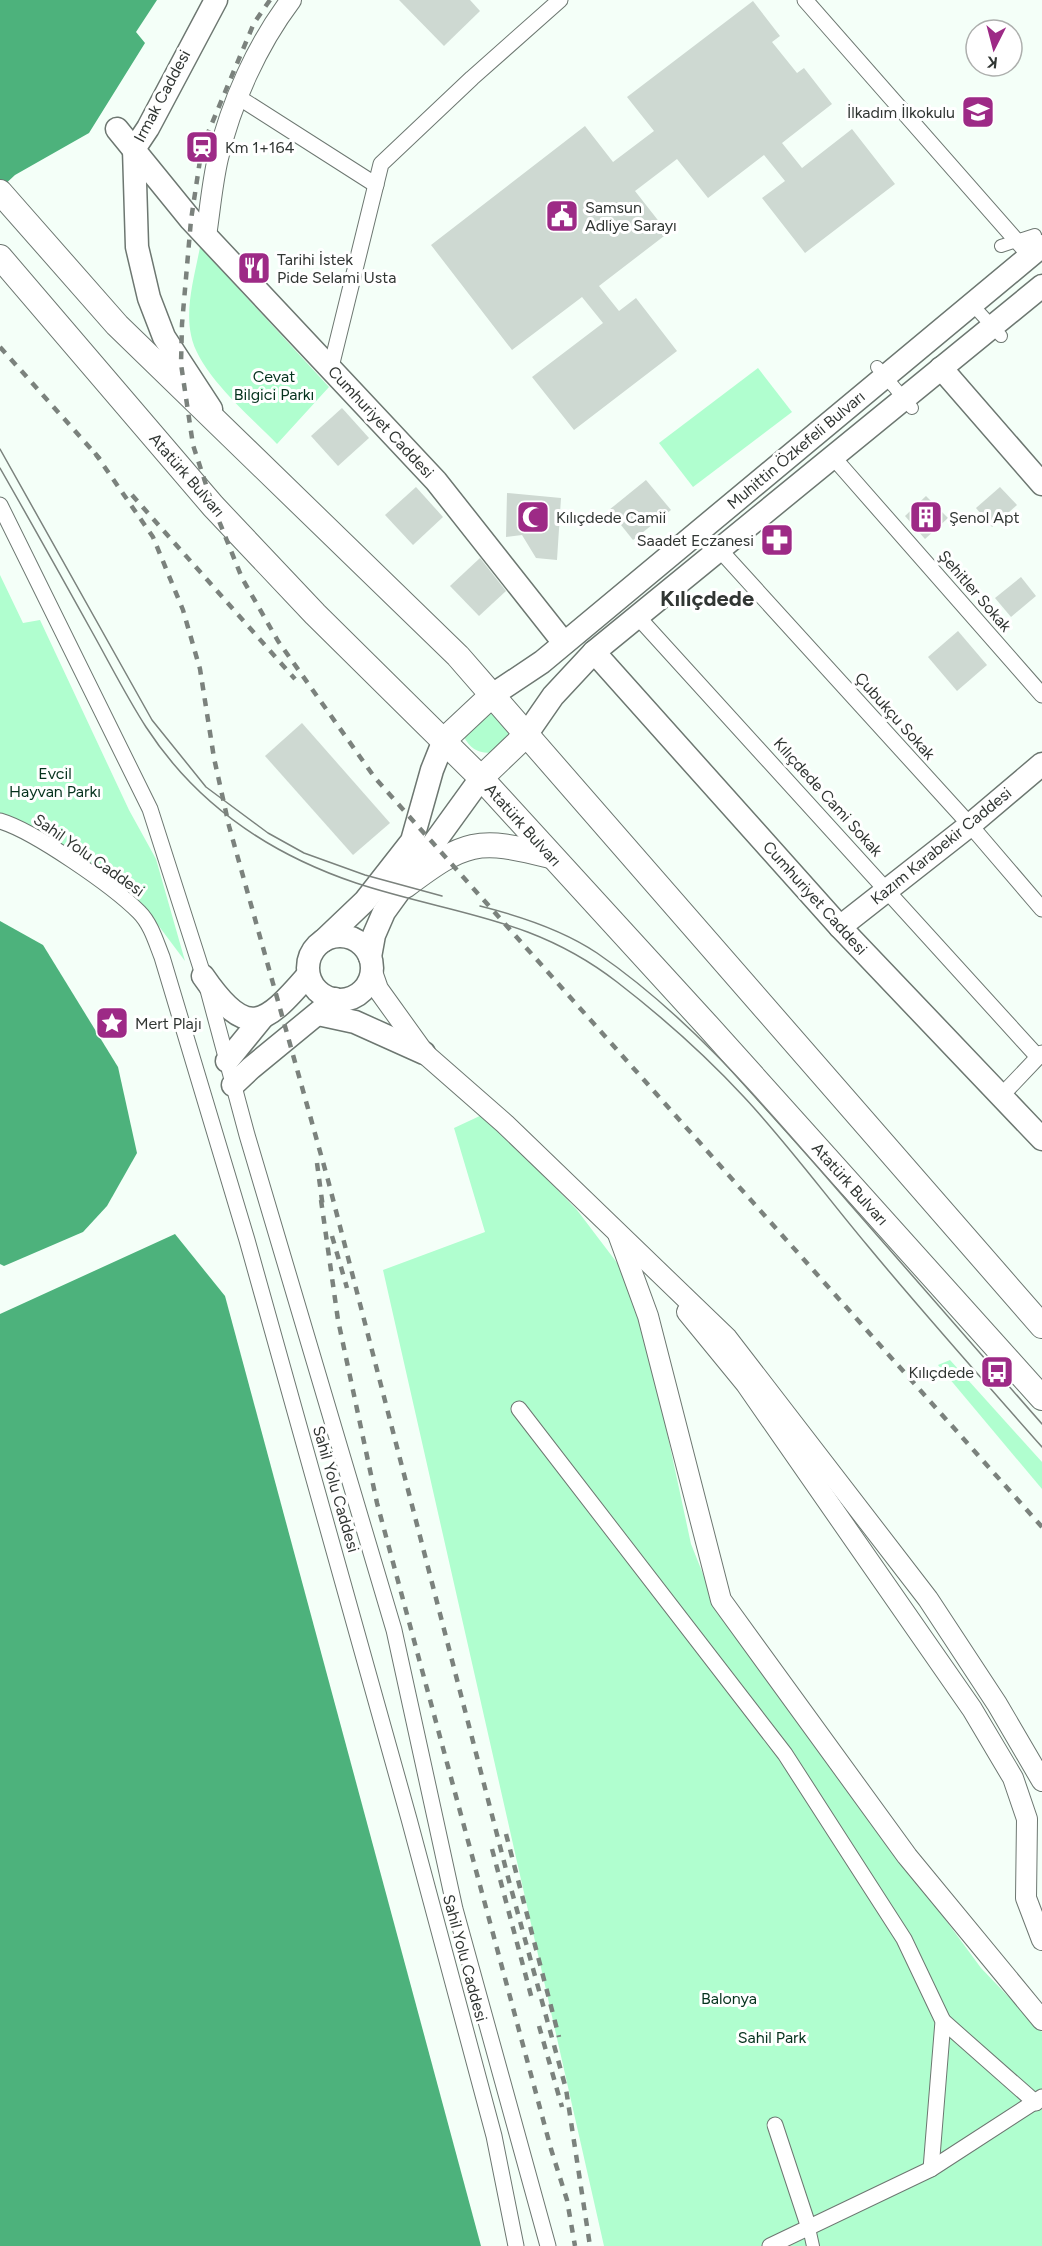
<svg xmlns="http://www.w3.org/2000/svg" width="1042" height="2246" font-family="Figtree,sans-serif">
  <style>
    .green { fill: #b0fecf }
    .water { fill: #4db27c }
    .building { fill: #ced9d2 }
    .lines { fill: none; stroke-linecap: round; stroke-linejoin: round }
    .pedestrian-casing { stroke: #6d7771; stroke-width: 14 }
    .minor-casing { stroke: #6d7771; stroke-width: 17 }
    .tertiary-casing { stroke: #6d7771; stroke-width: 22 }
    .secondary-casing { stroke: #6d7771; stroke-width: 25 }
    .primary-casing { stroke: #6d7771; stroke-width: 26 }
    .pedestrian { stroke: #fff; stroke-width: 12 }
    .minor { stroke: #fff; stroke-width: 15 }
    .tertiary { stroke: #fff; stroke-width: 20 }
    .secondary { stroke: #fff; stroke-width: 22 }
    .primary { stroke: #fff; stroke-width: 24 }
    .tram { stroke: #7b827d; stroke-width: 1.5 }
    .rail { stroke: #7b827d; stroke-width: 4.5; stroke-dasharray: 8 8; stroke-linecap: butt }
    .labels { text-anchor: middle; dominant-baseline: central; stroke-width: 6; stroke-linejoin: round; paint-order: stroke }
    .street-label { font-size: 16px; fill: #313633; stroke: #fff }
    .poi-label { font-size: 16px; fill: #313633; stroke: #fff; text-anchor: start }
    .park-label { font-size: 16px; fill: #05321d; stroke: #fff }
    .district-label { font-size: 22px; font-weight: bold; fill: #313633; stroke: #fff }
  </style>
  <rect width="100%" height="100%" fill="#f4fff8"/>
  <g class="green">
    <path d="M200,247L329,387L277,444C251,417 198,373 191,335C185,307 195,274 200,247Z"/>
    <path d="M758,368L792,412L693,487L659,443Z"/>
    <path d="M0,575L23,623L40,620L129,810L156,859L185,961L158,925L139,907L0,819Z"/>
    <path d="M489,706L511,734L496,752C481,755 471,750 464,737Z"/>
    <path d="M484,1114L577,1210L624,1272L651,1358L691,1544L717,1609L981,1968L1042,2032V2246H604L383,1270L485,1232L454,1128Z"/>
    <path d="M950,1360L1042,1462V1489L938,1365Z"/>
  </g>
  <g class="water">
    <path d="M0,0H157L136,32L145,43L89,133L15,175L0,189Z"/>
    <path d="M0,921L43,945L118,1067L137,1153L107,1206L83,1232L4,1266L0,1264Z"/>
    <path d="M175,1234L225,1296L481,2246H0V1314Z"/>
  </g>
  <g class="building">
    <path d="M399,0H470L480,11L444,46Z"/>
    <path d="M753,1L780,36L772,42L797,73L804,68L832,104L782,143L802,168L852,129L895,184L805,253L762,198L785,181L764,155L708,198L677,159L635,191L668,233L599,286L619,311L636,298L677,351L574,430L532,377L603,323L582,297L512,350L431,245L585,126L613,162L654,131L627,97Z"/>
    <path d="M342,408L369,438L338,466L311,436Z"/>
    <path d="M646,480L671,510L633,540L609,510Z"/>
    <path d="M416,487L443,517L413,545L385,515Z"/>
    <path d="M1000,487L1017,505L992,527L976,508Z"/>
    <path d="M507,493L561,498L557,560L536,558L522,535L506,537Z"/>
    <path d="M926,496L948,518L925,539L905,516Z"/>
    <path d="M480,558L506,591L479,616L450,586Z"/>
    <path d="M1021,577L1036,596L1011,617L995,598Z"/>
    <path d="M958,631L987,665L957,691L928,657Z"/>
    <path d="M302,723L390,823L353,855L265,756Z"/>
  </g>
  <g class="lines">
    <g class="pedestrian-casing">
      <g id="pedestrian">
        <path d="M1001,246L1035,235"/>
        <path d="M969,301L1001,336"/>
        <path d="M877,367L912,408"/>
        <path d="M809,2228L813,2246"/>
      </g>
    </g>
    <g class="minor-casing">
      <g id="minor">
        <path d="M805,0L1030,256"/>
        <path d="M238,97L376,185"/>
        <path d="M331,367L381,164L472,78L560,0"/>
        <path d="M833,457L1042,695"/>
        <path d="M0,505L150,809L208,990L247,1135L394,1630L455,1909L548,2246"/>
        <path d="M719,549L970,825L1042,909"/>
        <path d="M637,616L1038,1057"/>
        <path d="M0,821C34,831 113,886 139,912C151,924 156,942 162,957L247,1240L409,1819L494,2136L516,2246"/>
        <path d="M1002,1095L1042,1053"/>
        <path d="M519,1409L785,1754L904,1939L943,2021L931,2169"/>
        <path d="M943,2021L1036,2103"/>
        <path d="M775,2125L809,2228"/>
        <path d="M770,2246L931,2169L1042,2097"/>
      </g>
    </g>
    <g class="tertiary-casing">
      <g id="tertiary">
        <path d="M206,236C210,210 212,184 218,158C231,103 257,45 291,0"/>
        <path d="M371,969L378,989L424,1053L505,1124L727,1338L928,1599L997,1704L1042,1781"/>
        <path d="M618,1234L648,1316L721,1600L907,1856L1042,2020"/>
        <path d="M687,1312L746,1384L972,1709L1013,1778L1027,1819L1026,1898L1042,1940"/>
      </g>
    </g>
    <g class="secondary-casing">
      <g id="secondary">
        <path d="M117,129L191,220L436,481L564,643"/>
        <path d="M941,368L1042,484"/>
        <path d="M211,409L164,337L149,298L137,247L134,149L148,128L216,0"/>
        <path d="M594,652L840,927L1042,1139"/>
        <path d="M491,696L542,662L1042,246"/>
        <path d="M526,735L553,696L594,652L1042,286"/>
        <path d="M840,927L970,825L1042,764"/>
        <circle cx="340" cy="968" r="32"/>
        <path d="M323,941L365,901L412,841L432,770L444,740"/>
        <path d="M370,957L374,935L384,912L481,778"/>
        <path d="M203,976C247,1040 264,1026 308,975"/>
        <path d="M318,1014L355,1022L424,1053"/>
        <path d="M227,1061L262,1018"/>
        <path d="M233,1085L251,1068L335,999"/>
      </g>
    </g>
    <g class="primary-casing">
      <g id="primary">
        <path d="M0,192L117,325L458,656L1042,1326"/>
        <path d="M0,257L213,506L315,614L481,778L706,1024L1042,1398"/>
        <path d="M444,740L491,696"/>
        <path d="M481,778L526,735"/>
        <path d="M405,886C465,841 477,837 550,856"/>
      </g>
    </g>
    <use href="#pedestrian" class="pedestrian"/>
    <use href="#minor" class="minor"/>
    <use href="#tertiary" class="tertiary"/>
    <use href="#secondary" class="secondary"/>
    <use href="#primary" class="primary"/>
    <g class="tram">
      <path d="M0,449L152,720L206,787L268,833L304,853L365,875L442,896"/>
      <path d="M0,468C31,522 61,576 91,630C109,662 126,696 146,727C196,804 270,854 356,883C453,915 532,916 617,982C661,1016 706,1056 744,1097C787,1143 826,1196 867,1245C924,1314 983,1380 1042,1447"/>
      <path d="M480,906C520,916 563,930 597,953C695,1020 771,1114 848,1202C913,1276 978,1350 1042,1424"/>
    </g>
    <g class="rail">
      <path d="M270,0L254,23L202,147L191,220L182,324L181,364L193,445L213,506L242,578L278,641L375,778L1042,1527"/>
      <path d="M0,347L100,459"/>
      <path d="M95,453L153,537L183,610L200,669L214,758L229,826L328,1180L509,1881L566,2089L590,2246"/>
      <path d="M132,495L295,679"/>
      <path d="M317,1163L323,1208"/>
      <path d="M321,1200L338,1320L377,1503L551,2149L567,2200L575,2246"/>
      <path d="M332,1236L347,1288"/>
      <path d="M506,1834L559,2037"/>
      <path d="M492,1849L533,2003"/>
      <path d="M539,2026L562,2107"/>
    </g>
  </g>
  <defs>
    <g id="school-square" transform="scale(1.725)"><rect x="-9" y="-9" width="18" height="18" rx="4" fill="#9d2a86" stroke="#fff"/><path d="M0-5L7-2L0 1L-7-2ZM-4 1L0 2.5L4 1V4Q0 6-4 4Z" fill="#fff"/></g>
    <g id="station-square" transform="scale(1.725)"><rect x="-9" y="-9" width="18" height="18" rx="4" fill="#9d2a86" stroke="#fff"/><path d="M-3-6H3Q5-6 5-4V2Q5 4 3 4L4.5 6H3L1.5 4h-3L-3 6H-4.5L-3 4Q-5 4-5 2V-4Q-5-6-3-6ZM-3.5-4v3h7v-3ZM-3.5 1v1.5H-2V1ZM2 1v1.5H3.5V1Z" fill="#fff"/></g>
    <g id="civic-square" transform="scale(1.725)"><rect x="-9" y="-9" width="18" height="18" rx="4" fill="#9d2a86" stroke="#fff"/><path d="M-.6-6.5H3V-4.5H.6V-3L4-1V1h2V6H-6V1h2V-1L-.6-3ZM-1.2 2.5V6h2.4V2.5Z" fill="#fff"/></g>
    <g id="restaurant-square" transform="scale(1.725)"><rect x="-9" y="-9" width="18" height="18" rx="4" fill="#9d2a86" stroke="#fff"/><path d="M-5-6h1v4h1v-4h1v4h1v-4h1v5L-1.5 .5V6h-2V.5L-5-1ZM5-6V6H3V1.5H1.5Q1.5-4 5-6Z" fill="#fff"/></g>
    <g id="mosque-square" transform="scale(1.725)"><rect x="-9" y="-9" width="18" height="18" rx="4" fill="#9d2a86" stroke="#fff"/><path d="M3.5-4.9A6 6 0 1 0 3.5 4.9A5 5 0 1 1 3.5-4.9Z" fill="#fff"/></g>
    <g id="building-square" transform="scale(1.725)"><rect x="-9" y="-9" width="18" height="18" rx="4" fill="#9d2a86" stroke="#fff"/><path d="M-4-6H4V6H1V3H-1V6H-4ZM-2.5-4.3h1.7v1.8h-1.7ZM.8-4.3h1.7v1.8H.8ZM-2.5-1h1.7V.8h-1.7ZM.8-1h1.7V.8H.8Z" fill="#fff"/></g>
    <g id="pharmacy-square" transform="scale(1.725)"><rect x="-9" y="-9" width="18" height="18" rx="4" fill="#9d2a86" stroke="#fff"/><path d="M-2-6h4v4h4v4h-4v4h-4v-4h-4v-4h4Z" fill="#fff"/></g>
    <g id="sight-square" transform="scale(1.725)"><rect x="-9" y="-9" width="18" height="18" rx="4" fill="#9d2a86" stroke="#fff"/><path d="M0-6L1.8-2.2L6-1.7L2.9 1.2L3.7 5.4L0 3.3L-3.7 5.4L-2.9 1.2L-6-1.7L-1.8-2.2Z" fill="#fff"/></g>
    <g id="bus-square" transform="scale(1.725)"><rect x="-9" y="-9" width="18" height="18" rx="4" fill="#9d2a86" stroke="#fff"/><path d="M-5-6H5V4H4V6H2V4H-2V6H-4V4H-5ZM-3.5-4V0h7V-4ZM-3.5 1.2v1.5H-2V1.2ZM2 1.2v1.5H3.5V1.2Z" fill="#fff"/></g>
  </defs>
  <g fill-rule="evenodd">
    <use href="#school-square" x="978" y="112"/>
    <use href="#station-square" x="202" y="147"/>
    <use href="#civic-square" x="562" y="216"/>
    <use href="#restaurant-square" x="254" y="268"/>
    <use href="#mosque-square" x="533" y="517"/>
    <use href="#building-square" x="926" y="517"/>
    <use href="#pharmacy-square" x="777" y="540"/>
    <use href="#sight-square" x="112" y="1023"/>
    <use href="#bus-square" x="997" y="1372"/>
  </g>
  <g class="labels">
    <g class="street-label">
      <text transform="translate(162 96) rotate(-62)">Irmak Caddesi</text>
      <text transform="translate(381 422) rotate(47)">Cumhuriyet Caddesi</text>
      <text transform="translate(796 450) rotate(-40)">Muhittin Özkefeli Bulvarı</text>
      <text transform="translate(187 475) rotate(49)">Atatürk Bulvarı</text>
      <text transform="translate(975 591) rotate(49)">Şehitler Sokak</text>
      <text transform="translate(895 716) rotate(48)">Çubukçu Sokak</text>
      <text transform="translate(828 797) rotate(48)">Kılıçdede Cami Sokak</text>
      <text transform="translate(523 825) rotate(48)">Atatürk Bulvarı</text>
      <text transform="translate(941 846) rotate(-39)">Kazım Karabekir Caddesi</text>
      <text transform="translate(89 855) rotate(35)">Sahil Yolu Caddesi</text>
      <text transform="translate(815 898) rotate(48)">Cumhuriyet Caddesi</text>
      <text transform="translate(850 1184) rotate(48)">Atatürk Bulvarı</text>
      <text transform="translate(336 1489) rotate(74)">Sahil Yolu Caddesi</text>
      <text transform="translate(465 1958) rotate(75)">Sahil Yolu Caddesi</text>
    </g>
    <g class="poi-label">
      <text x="955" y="112" text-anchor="end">İlkadım İlkokulu</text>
      <text x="225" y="147">Km 1+164</text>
      <text x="585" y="207">Samsun<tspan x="585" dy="18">Adliye Sarayı</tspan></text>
      <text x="277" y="259">Tarihi İstek<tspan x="277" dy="18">Pide Selami Usta</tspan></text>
      <text x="556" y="517">Kılıçdede Camii</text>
      <text x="949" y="517">Şenol Apt</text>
      <text x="754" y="540" text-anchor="end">Saadet Eczanesi</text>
      <text x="135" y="1023">Mert Plajı</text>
      <text x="974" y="1372" text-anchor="end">Kılıçdede</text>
    </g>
    <g class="park-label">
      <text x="274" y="376">Cevat<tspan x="274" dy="18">Bilgici Parkı</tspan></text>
      <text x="55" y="773">Evcil<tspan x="55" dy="18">Hayvan Parkı</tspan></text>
      <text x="729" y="1998">Balonya</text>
      <text x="772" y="2037">Sahil Park</text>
    </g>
    <g class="district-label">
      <text x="707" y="598">Kılıçdede</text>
    </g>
  </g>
  <g transform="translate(994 48) rotate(186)"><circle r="28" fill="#ffffff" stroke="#adafad" stroke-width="1.5"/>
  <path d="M0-4.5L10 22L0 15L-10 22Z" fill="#9d2a86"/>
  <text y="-9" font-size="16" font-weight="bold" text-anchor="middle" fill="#313633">K</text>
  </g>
</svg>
